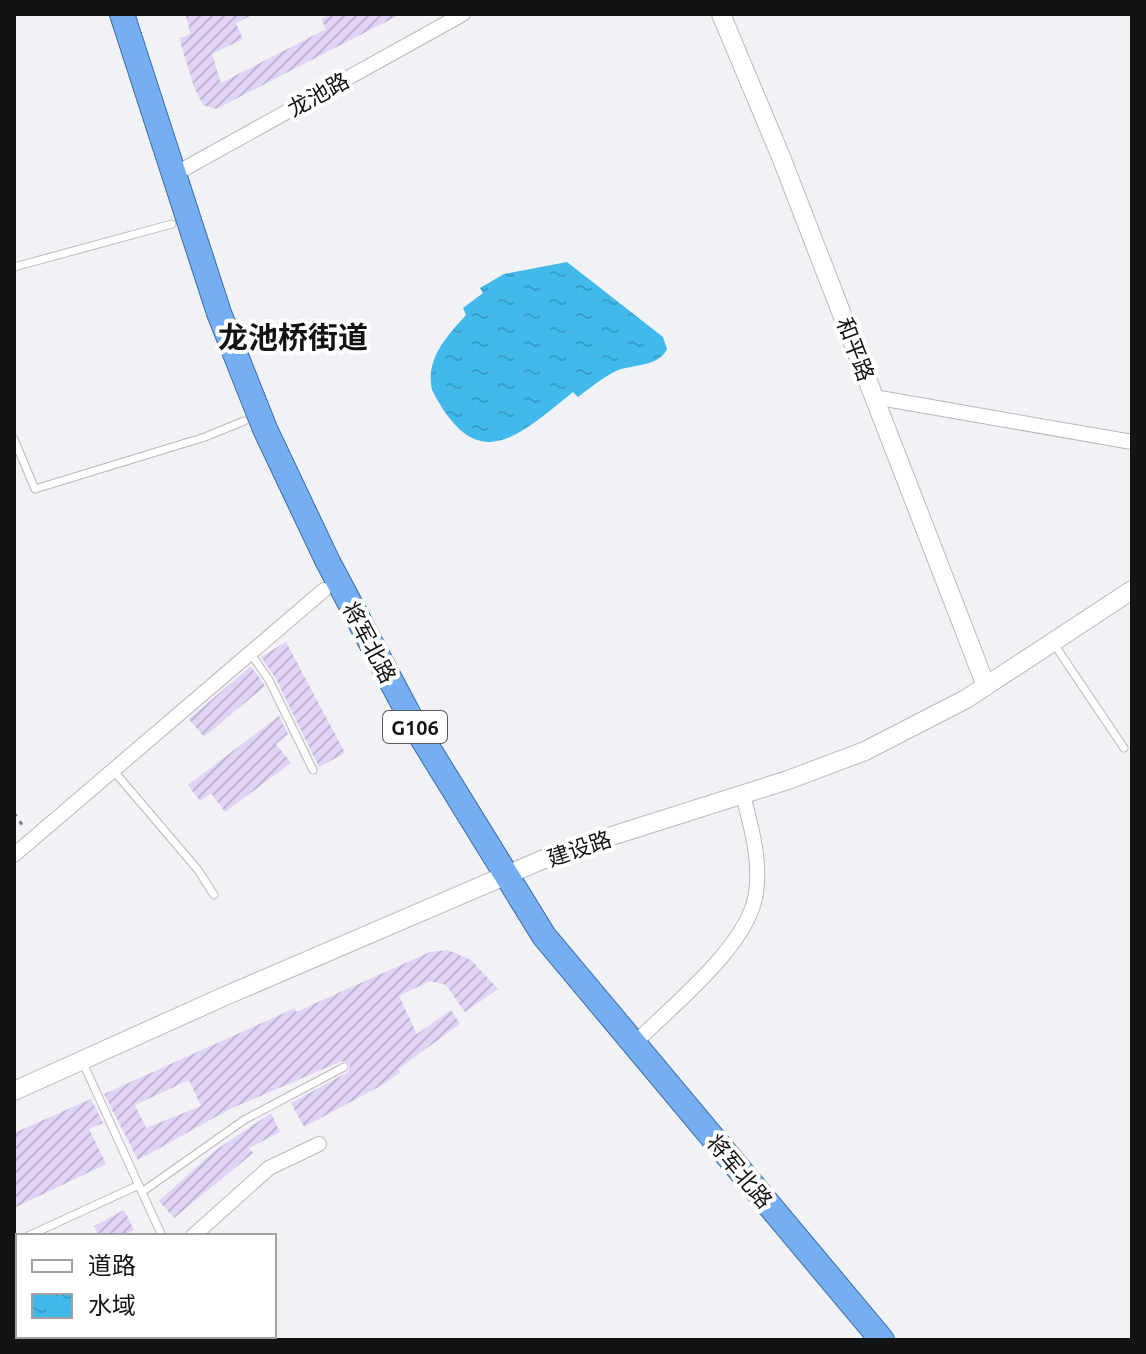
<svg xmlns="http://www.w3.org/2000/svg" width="1146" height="1354" font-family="Ubuntu,'Noto Sans SC',sans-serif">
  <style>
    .water { fill: url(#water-ripples) }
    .building { fill: url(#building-hatch); fill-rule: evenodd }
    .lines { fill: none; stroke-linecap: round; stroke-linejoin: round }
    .service-casing { stroke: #b9b9bd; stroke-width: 9 }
    .minor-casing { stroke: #b9b9bd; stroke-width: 16 }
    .tertiary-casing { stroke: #b9b9bd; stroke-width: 20 }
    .trunk-casing { stroke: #3d6ba2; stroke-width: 26 }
    .path { stroke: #7a7b7d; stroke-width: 3; stroke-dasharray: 4 6; stroke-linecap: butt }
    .service { stroke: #fff; stroke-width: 7 }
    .minor { stroke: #fff; stroke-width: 14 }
    .tertiary { stroke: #fff; stroke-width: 18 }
    .trunk { stroke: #76aef2; stroke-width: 24 }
    .labels { text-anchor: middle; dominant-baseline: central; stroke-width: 8; stroke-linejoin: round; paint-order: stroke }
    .shield { fill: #fff; stroke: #5a5a5a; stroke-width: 2 }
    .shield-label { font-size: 20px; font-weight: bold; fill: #131314 }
    .street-label { font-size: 22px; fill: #131314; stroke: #fff }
    .district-label { font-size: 30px; font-weight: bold; fill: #131314; stroke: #fff }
  </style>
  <defs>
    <pattern id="water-ripples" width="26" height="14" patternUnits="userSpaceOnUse" patternTransform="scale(2)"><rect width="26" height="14" fill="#41b9eb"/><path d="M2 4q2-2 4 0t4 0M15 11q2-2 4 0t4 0" fill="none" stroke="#389ec9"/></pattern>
    <pattern id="building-hatch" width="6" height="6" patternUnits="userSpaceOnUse" patternTransform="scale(2)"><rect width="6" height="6" fill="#e1d3f6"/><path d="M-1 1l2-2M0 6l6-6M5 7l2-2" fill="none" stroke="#c0b4d2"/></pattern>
  </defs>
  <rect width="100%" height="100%" fill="#f1f2f5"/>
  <path class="water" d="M567,262L663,337L667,349C659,367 632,364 616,371C602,378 590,388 578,397L573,392C517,437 477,478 432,390C425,359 447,336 466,315L463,308L483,293L480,288L504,274Z"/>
  <g class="building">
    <path d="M185,14H254L236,23L243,39L212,54L221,83L326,29L321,19L331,14H401L216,109L203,105L194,87L179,38L191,34Z"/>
    <path d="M286,642L345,753L319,767L275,677L261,657Z"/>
    <path d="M251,666L265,686L204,737L189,719Z"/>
    <path d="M279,716L288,734L276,744L291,763L225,812L211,793L200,801L188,785Z"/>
    <path d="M448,950L471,960L498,989L465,1012L446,985L430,981L399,996L417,1034L451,1010L460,1024L398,1069L400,1072L384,1084L304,1127L291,1103L348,1072L350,1065L342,1061L230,1109L138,1160L104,1094L295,1008L296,1012L430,952ZM189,1080L201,1106L146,1128L135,1105Z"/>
    <path d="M91,1099L103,1123L89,1129L106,1164L14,1208V1133Z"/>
    <path d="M271,1113L280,1132L249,1148L253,1153L174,1218L159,1201L213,1152Z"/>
    <path d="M124,1210L134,1230L123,1236H99L94,1226Z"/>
  </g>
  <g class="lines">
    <g class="service-casing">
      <g id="service">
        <path d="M14,267L172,224"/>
        <path d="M14,439L35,489L205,437L244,421"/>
        <path d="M1054,644L1124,748"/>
        <path d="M251,654L269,680L313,770"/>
        <path d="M113,770L198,870L214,895"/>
        <path d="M83,1063L162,1236"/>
        <path d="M142,1192L244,1120L344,1067"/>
        <path d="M28,1236L139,1185"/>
        <path d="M14,1242L18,1240"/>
      </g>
    </g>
    <g class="minor-casing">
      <g id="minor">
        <path d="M173,175L463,14"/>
        <path d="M874,397L1132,442"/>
        <path d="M14,855L324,590"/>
        <path d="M633,1045C670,1007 749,946 756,893C761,859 751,827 743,795"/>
        <path d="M193,1236L269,1168L319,1144"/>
        <path d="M14,1284L18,1288"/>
        <path d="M77,1340L81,1336"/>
      </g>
    </g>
    <g class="tertiary-casing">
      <g id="tertiary">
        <path d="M721,14L781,157L986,686"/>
        <path d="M14,1091L225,996L558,853L788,780L865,751L966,699L1132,590"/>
      </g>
    </g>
    <g class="trunk-casing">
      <path id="trunk" d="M122,14L219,313L265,429L327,560L417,730L544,936L882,1340"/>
    </g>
    <path class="path" d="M14,813L25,829"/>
    <use href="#service" class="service"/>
    <use href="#minor" class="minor"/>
    <use href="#tertiary" class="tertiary"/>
    <use href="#trunk" class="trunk"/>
  </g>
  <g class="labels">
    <rect class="shield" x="383" y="711" width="64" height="32" rx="6"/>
    <g class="shield-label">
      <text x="415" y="727">G106</text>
    </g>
    <g class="street-label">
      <text transform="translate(318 94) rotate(-29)">龙池路</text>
      <text transform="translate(856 349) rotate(69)">和平路</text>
      <text transform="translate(370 642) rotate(62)">将军北路</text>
      <text transform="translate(579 848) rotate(-19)">建设路</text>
      <text transform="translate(740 1171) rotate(50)">将军北路</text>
    </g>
    <g class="district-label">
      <text x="293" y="337">龙池桥街道</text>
    </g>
  </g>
  <rect width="1146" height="1354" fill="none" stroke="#131314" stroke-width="32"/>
  <rect x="16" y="1234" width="260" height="104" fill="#ffffff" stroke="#a1a1a1" stroke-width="2"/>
  <rect x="32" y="1260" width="40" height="12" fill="#ffffff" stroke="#a1a1a1" stroke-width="2"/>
  <text x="88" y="1274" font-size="24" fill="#131314">道路</text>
  <rect x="32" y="1294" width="40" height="24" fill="url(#water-ripples)" stroke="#a1a1a1" stroke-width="2"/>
  <text x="88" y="1314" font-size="24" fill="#131314">水域</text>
</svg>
